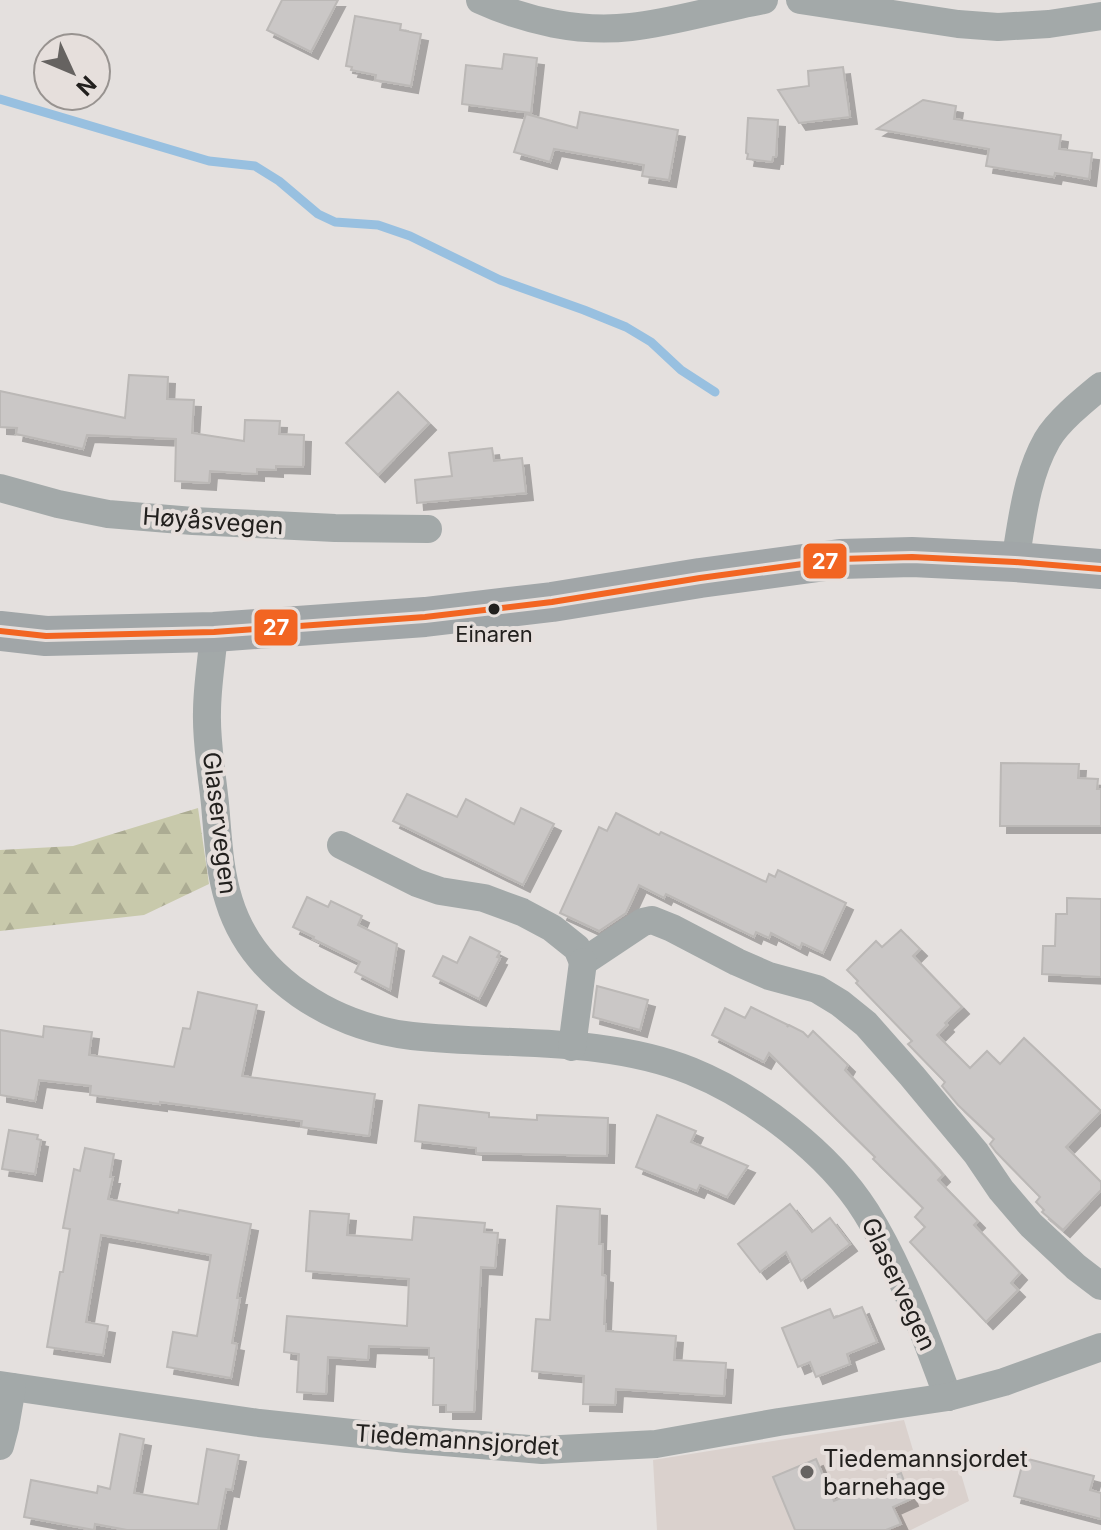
<svg xmlns="http://www.w3.org/2000/svg" width="1101" height="1530" font-family="Inter,sans-serif">
  <style>
    .built { fill: #dad1cd }
    .forest { fill: url(#forest-firs) }
    .lines { fill: none; stroke-linecap: round; stroke-linejoin: round }
    .stream { stroke: #98c0e0; stroke-width: 9 }
    .building { fill: #cac7c6; stroke: #bbb8b6; stroke-width: 2; filter: url(#shadow) }
    .street { stroke: #a3a9a9; stroke-width: 28 }
    .secondary { stroke: #a1a6a8; stroke-width: 40 }
    .bus-1-casing { stroke: #e6dfdc; stroke-width: 12 }
    .bus-1 { stroke: #f26522; stroke-width: 6 }
    .bus-dot { fill: #22201e; stroke: #e6dfdc; stroke-width: 3 }
    .poi-dot { fill: #666361; stroke: #e6dfdc; stroke-width: 3 }
    .labels { text-anchor: middle; dominant-baseline: central; stroke-width: 8; stroke-linejoin: round; paint-order: stroke }
    .bus-label { font-size: 22px; fill: #22201e; stroke: #e6dfdc }
    .street-label { font-size: 24px; fill: #22201e; stroke: #e6dfdc }
    .poi-label { font-size: 24px; fill: #22201e; stroke: #e6dfdc; text-anchor: start }
    .line-badge { stroke: #e6dfdc; stroke-width: 3 }
    .badge-label { font-size: 22px; text-anchor: middle; font-weight: bold; fill: #fff }
  </style>
  <defs>
    <pattern id="forest-firs" width="22" height="20" patternUnits="userSpaceOnUse" patternTransform="scale(2)"><rect width="22" height="20" fill="#c8c9ab"/><path d="M5 1l3.5 6h-7zM16 11l3.5 6h-7z" fill="#acac93"/></pattern>
    <filter id="shadow"><feDropShadow dx="7" dy="7" stdDeviation="0" flood-color="#0004"/></filter>
  </defs>
  <rect width="100%" height="100%" fill="#e4e0de"/>
  <path class="built" d="M904,1420L918,1467L956,1457L969,1501L911,1530H657L653,1460Z"/>
  <path class="forest" d="M198,808L209,884L144,915L0,931V850L73,846Z"/>
  <g class="lines">
    <path class="stream" d="M0,99L209,161L255,166L279,181L318,214L335,222L378,225L410,236L500,280L584,310L626,327L651,342L681,370L715,392"/>
  </g>
  <g class="building">
    <path d="M282,0H338L311,52L267,30Z"/>
    <path d="M355,16L401,24L400,30L421,34L411,86L375,80L376,75L351,70L352,67L346,66Z"/>
    <path d="M504,54L537,58L531,113L462,104L466,65L502,69Z"/>
    <path d="M843,67L850,117L799,123L778,90L809,86L808,71Z"/>
    <path d="M923,100L956,106L954,119L1061,135L1059,149L1092,153L1089,179L1055,173L1054,177L986,166L989,149L877,129Z"/>
    <path d="M580,112L678,130L669,180L642,176L644,165L554,149L550,162L514,152L526,114L577,128Z"/>
    <path d="M748,118L778,120L776,157H773L772,162L747,159L748,154L746,153Z"/>
    <path d="M129,375L168,377L167,399L194,400L192,433L244,441L245,420L280,421L279,434L304,435L303,467L276,466V470L257,469V474L210,471L209,483L175,481L176,439L87,435L83,449L16,434L17,428L0,427V391L125,418Z"/>
    <path d="M398,392L429,423L378,475L346,443Z"/>
    <path d="M492,448L494,461L522,458L526,493L417,503L415,480L452,476L449,453Z"/>
    <path d="M1001,763L1079,764L1078,778L1098,779L1097,789H1101V826H1000Z"/>
    <path d="M407,794L457,817L466,799L514,824L521,808L554,824L523,885L393,821Z"/>
    <path d="M616,813L659,835L661,832L766,882L769,874L775,877L778,870L846,903L823,953L802,943L800,948L771,933L769,938L756,932L754,937L666,894L664,898L639,885L626,913L599,931L560,913L599,827L607,831Z"/>
    <path d="M307,897L328,907L331,901L362,916L358,925L397,944L390,990L355,972L360,962L313,939L314,937L293,927Z"/>
    <path d="M1067,898L1101,899V977L1042,974L1043,946H1055L1056,914H1067Z"/>
    <path d="M901,930L920,949L913,956L962,1007L945,1023L947,1025L937,1035L970,1068L987,1051L1000,1064L1024,1038L1101,1111L1066,1147L1101,1182V1190L1063,1230L1042,1212L1044,1210L1036,1202L1040,1197L996,1152L990,1144L994,1139L958,1105L942,1086L945,1082L908,1044L912,1041L856,983L858,981L847,970L876,941L882,947Z"/>
    <path d="M470,937L500,952L497,957L500,958L479,999L433,976L443,956L457,963Z"/>
    <path d="M597,986L648,1000L640,1030L593,1017Z"/>
    <path d="M198,992L257,1005L242,1076L375,1094L369,1136L301,1127L302,1121L160,1102V1104L90,1095L91,1086L39,1080L35,1101L0,1095V1030L43,1037L44,1026L92,1032L89,1055L174,1067L183,1028L190,1029Z"/>
    <path d="M751,1007L788,1025L787,1027L789,1025L803,1032L808,1037L813,1031L848,1065L845,1070L930,1160L943,1175L938,1180L978,1221L974,1225L1020,1273L1011,1283L1018,1290L986,1322L910,1242L925,1227L915,1217L923,1208L873,1159L875,1157L769,1053L764,1062L712,1035L725,1008L745,1018Z"/>
    <path d="M419,1105L489,1113V1117L537,1120V1115L608,1118L607,1156L476,1153V1148L415,1141Z"/>
    <path d="M657,1115L696,1131L691,1142L748,1166L727,1197L700,1185L697,1191L636,1167Z"/>
    <path d="M9,1130L38,1135L37,1139L41,1140L35,1174L2,1169Z"/>
    <path d="M85,1148L114,1154L110,1177H113L108,1199L178,1213L179,1210L251,1224L237,1298H240L232,1343L237,1344L231,1378L167,1367L173,1332L197,1336L211,1255L136,1241L101,1235L86,1322L108,1326L103,1355L47,1347L60,1272H63L70,1229L63,1228L74,1169L80,1171Z"/>
    <path d="M790,1204L812,1232L830,1218L850,1244L801,1281L786,1252L760,1272L738,1244Z"/>
    <path d="M557,1206L600,1209L599,1244H603L602,1275L606,1276L604,1324H606V1331L676,1336L674,1360L726,1363L724,1396L616,1389L615,1405L583,1404L584,1376L532,1371L536,1319L550,1320Z"/>
    <path d="M310,1211L349,1214L347,1235L412,1240L414,1217L485,1223L484,1232L498,1233L495,1268L481,1267L474,1412H446V1405H433L434,1358H429V1348L369,1346L368,1360L328,1357L326,1394L297,1392L299,1354L284,1352L287,1316L407,1326L409,1279L306,1271Z"/>
    <path d="M862,1307L877,1342L847,1354L850,1364L816,1377L810,1362L798,1367L782,1328L830,1309L834,1318Z"/>
    <path d="M120,1434L144,1439L134,1493L198,1504L207,1449L239,1455L232,1490L226,1489L218,1530H127L95,1524L94,1530L24,1517L31,1480L97,1493L98,1486L110,1489Z"/>
    <path d="M1024,1458L1094,1476L1090,1490L1101,1493V1519L1014,1496Z"/>
    <path d="M816,1459L834,1501L901,1473L911,1499L893,1507L901,1524L886,1530H795L773,1477Z"/>
  </g>
  <g class="lines">
    <g class="street">
      <path d="M480,0C526,21 580,33 631,27C676,22 719,8 764,0"/>
      <path d="M800,0L958,24L998,27L1049,24L1101,16"/>
      <path d="M0,488L58,504L108,514L193,521L335,528L428,529"/>
      <path d="M1015,562C1022,521 1026,477 1047,440C1058,421 1084,400 1101,386"/>
      <path d="M214,632C212,659 207,686 207,712C206,742 212,774 215,804C218,837 219,870 229,901C253,979 334,1027 412,1036C504,1046 603,1036 691,1071C755,1097 829,1153 866,1212C901,1268 925,1335 948,1397"/>
      <path d="M341,845L417,883L440,891L484,898L522,912L552,928L577,948L583,962L643,922L652,920L672,928L737,962L769,976L817,989L840,1003L866,1024L912,1076L976,1153L1001,1190L1031,1225L1076,1267L1101,1286"/>
      <path d="M572,1047L583,962"/>
      <path d="M0,1385L259,1423L407,1439L542,1450L656,1444L779,1422L948,1397L1004,1382L1101,1347"/>
      <path d="M0,1446L5,1427L12,1387"/>
    </g>
    <path class="secondary" d="M0,631L46,636L214,632L425,617L552,602L700,578L840,559L912,557L1015,562L1101,569"/>
    <g class="bus-1-casing">
      <path id="bus-1" d="M0,631L46,636L214,632L425,617L552,602L700,578L840,559L912,557L1015,562L1101,569"/>
    </g>
    <use href="#bus-1" class="bus-1"/>
  </g>
  <circle class="bus-dot" cx="494" cy="609" r="7"/>
  <circle class="poi-dot" cx="807" cy="1472" r="8"/>
  <g class="labels">
    <g class="bus-label">
      <text x="494" y="634">Einaren</text>
    </g>
    <g class="street-label">
      <text transform="translate(213 521) rotate(4)">Høyåsvegen</text>
      <text transform="translate(220 823) rotate(83)">Glaservegen</text>
      <text transform="translate(899 1284) rotate(65)">Glaservegen</text>
      <text transform="translate(457 1440) rotate(4)">Tiedemannsjordet</text>
    </g>
    <g class="poi-label">
      <text x="823" y="1458">Tiedemannsjordet<tspan x="823" dy="28">barnehage</tspan></text>
    </g>
  </g>
  <g class="line-badge">
    <rect x="802" y="542" width="46" height="38" rx="8" fill="#f26522"/>
    <rect x="253" y="608" width="46" height="39" rx="8" fill="#f26522"/>
  </g>
  <g class="badge-label">
    <text x="825" y="569">27</text>
    <text x="276" y="635">27</text>
  </g>
  <g transform="translate(72 72) rotate(134)"><circle r="38" fill="#e6dfdc" stroke="#989390" stroke-width="2"/>
  <path d="M0-6L14 30L0 20L-14 30Z" fill="#666361"/>
  <text y="-12" font-size="22" font-weight="bold" text-anchor="middle" fill="#22201e">N</text>
  </g>
</svg>
